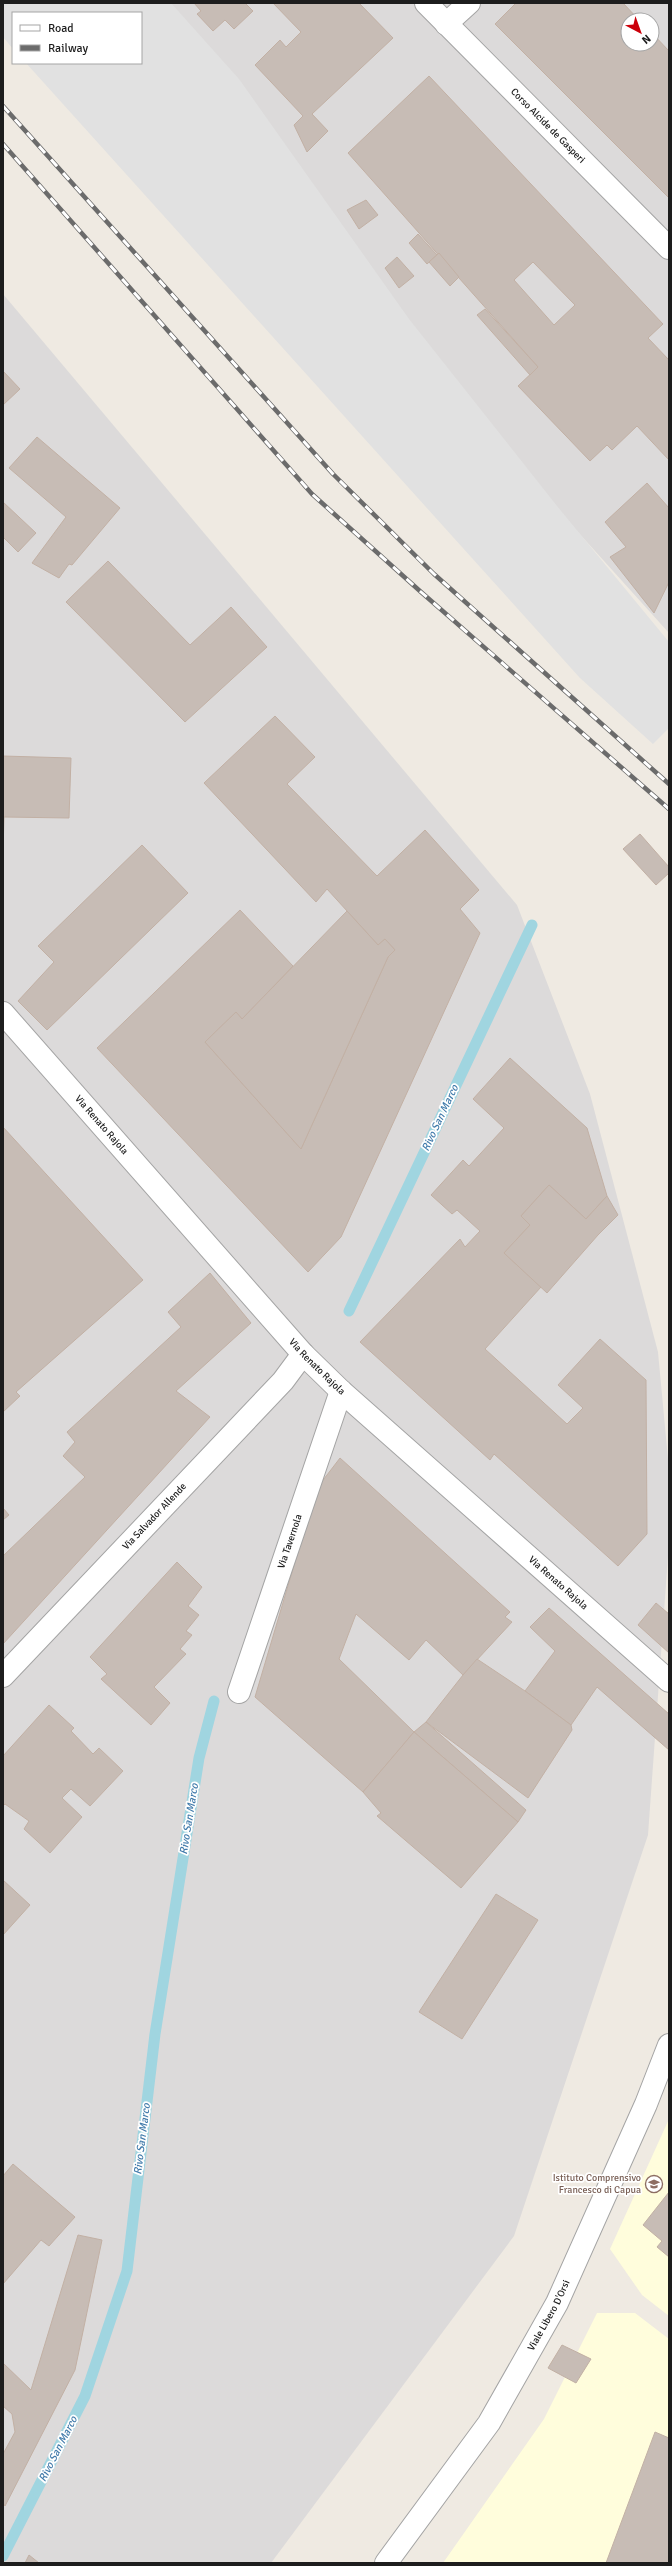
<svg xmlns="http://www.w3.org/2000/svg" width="672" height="2566" font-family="Signika,sans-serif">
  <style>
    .residential { fill: #dcdada; fill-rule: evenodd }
    .education { fill: #fffddc }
    .parking { fill: #e1e1e1 }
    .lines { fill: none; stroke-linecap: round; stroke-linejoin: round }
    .stream { stroke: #a0d5e0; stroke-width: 11 }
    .building { fill: #c7bcb5; stroke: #c2b0a4; fill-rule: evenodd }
    .minor-casing { stroke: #a4a4a4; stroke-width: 24 }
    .minor { stroke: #fff; stroke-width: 22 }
    .rail-casing { stroke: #6b6b6b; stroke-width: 4.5 }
    .rail { stroke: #fff; stroke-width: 3; stroke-dasharray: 9; stroke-linecap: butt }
    .labels { text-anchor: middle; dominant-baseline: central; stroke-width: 3.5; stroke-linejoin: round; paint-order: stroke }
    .street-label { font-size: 10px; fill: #1d1d1d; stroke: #fff }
    .education-label { font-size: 10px; fill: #785e54; stroke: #fff; text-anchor: end }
    .water-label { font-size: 11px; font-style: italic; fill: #417bab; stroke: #fff }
  </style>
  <rect width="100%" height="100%" fill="#efeae2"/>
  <g class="residential">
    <path d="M100,3H669V633L141,48V13ZM628,20H652V44H628Z"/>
    <path d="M3,294L517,905L590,1094L658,1352L669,1470V1542L648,1835L514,2236L271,2563H3Z"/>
  </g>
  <g class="education">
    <path d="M669,2119V2316L642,2295L610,2249Z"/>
    <path d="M597,2313H635L669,2339V2563H443L544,2419Z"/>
  </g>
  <path class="parking" d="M3,3H171L239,79L409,319L557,506L669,642V728L653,744L580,678L26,63H141V13H13V49L3,37Z"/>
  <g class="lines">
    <g class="stream">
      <path d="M349,1311L532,925"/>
      <path d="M3,2556L85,2396L127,2271L155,2034L199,1758L214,1701"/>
    </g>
  </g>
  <g class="building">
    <path d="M194,3H245L253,11L234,29L225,20L213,31L197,14L201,11Z"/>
    <path d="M273,3H359L393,38L312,114L328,131L307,152L294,125L303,116L255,65L280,40L286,47L301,32Z"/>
    <path d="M516,3H623L639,20H628V44H652V33L669,51V198L495,24Z"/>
    <path d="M429,76L663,324L648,338L669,360V460L637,426L612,450L607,445L590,461L518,386L538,367L348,153ZM533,262L575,305L554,325L514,280Z"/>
    <path d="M366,200L378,215L359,229L347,210Z"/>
    <path d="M418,234L437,255L427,264L409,243Z"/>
    <path d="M439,253L459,277L450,286L429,262Z"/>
    <path d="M397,257L414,276L399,288L385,268Z"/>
    <path d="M485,309L538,367L530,375L477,315Z"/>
    <path d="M3,371L20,389L3,405Z"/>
    <path d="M37,437L120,508L72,565L69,564L59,578L32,563L66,517L9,468Z"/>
    <path d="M647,483L669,508V582L654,613L610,557L626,547L605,522Z"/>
    <path d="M3,502L36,533L18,552L3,537Z"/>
    <path d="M108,561L190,645L231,607L267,647L185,722L66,602Z"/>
    <path d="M275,716L315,757L287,784L377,876L425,830L479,890L460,909L480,933L341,1237L308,1272L97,1048L240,910L293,966L242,1019L236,1012L205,1042L301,1149L388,957L395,950L385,939L378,945L327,889L316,902L204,783Z"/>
    <path d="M3,756L71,758L69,818L4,817L3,851Z"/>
    <path d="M640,834L669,867V873L656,885L623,849Z"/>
    <path d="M142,845L188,893L47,1030L18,1001L54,962L38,946Z"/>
    <path d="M347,911L378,945L385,939L395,950L388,957L301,1149L205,1042L236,1012L242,1019Z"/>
    <path d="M510,1058L587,1128L607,1196L586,1219L549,1185L521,1216L530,1225L504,1253L541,1287L485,1349L567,1424L583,1408L558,1385L600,1339L646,1380L647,1534L618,1566L494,1454L490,1460L360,1342L460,1239L465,1247L480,1231L457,1210L452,1214L431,1195L463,1160L469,1166L504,1128L473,1099Z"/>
    <path d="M3,1127L143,1280L16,1392L20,1396L3,1412Z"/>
    <path d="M549,1185L586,1219L607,1196L618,1215L598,1235L547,1293L504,1253L530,1225L521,1216Z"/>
    <path d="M210,1273L251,1323L176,1391L210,1417L3,1644V1556L85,1477L63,1456L75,1442L67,1432L181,1327L168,1312Z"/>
    <path d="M340,1458L510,1612L505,1617L512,1622L463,1675L426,1640L409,1660L356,1614L339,1659L414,1732L363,1792L255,1697L317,1488Z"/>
    <path d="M3,1508L9,1515L3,1520Z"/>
    <path d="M177,1562L202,1587L188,1606L199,1615L186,1631L192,1635L180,1649L186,1654L154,1687L170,1703L151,1725L101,1679L107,1674L90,1657Z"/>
    <path d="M656,1603L669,1614V1653L638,1625Z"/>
    <path d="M549,1608L669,1714V1750L597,1687L571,1725L525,1691L555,1651L530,1627Z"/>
    <path d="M477,1659L525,1691L571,1725L572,1730L528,1798L426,1722L463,1675Z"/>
    <path d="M49,1705L74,1728L71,1731L93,1754L99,1748L123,1771L90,1806L71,1789L62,1798L82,1817L50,1853L24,1829L29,1821L5,1804L3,1806V1756Z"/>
    <path d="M426,1722L526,1810L518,1822L414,1732Z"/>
    <path d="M414,1732L518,1822L461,1888L377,1816L381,1813L363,1792Z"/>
    <path d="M3,1880L30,1905L3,1935Z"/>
    <path d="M496,1894L538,1920L462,2039L419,2012Z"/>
    <path d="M13,2164L75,2217L49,2246L41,2240L3,2284V2176Z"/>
    <path d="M669,2192V2257L657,2247L662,2241L643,2225Z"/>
    <path d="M78,2235L102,2240L75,2370L5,2506L3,2503V2454L15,2432L12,2414L3,2406V2363L31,2390Z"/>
    <path d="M562,2345L591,2359L576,2383L548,2368Z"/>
    <path d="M655,2432L669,2438V2563H606Z"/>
    <path d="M29,2555L39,2563H25Z"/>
  </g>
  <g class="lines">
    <g class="minor-casing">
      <g id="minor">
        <path id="s1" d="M426,3L669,248"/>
        <path d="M446,24L469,3"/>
        <path id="s2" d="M3,1013L303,1354L341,1391L669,1681"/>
        <path id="s3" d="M3,1676L283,1381L303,1354"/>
        <path id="s4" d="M239,1692L341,1391"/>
        <path id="s5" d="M386,2563L489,2423L557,2303L646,2104L669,2045"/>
      </g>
    </g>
    <use href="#minor" class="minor"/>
    <g class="rail-casing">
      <g id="rail">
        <path d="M3,106L333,474L434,574L669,784"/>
        <path d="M3,144L312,494L421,592L669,809"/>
      </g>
    </g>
    <use href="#rail" class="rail"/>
  </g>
  <defs>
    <g id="school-ring" transform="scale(0.9)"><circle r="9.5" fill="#fff" stroke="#8d6e63" stroke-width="1.5"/><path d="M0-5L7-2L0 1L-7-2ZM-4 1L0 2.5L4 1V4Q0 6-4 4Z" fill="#8d6e63"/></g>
  </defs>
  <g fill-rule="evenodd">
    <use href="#school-ring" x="654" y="2184"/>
  </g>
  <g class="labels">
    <g class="street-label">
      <text stroke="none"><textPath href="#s1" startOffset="173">Corso Alcide de Gasperi</textPath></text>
      <text stroke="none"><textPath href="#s2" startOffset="149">Via Renato Rajola</textPath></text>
      <text stroke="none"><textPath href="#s2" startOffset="473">Via Renato Rajola</textPath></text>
      <text stroke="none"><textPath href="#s3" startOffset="220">Via Salvador Allende</textPath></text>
      <text stroke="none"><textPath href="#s4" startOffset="159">Via Tavernola</textPath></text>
      <text stroke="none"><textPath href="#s2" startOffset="797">Via Renato Rajola</textPath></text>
      <text stroke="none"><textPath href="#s5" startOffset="297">Viale Libero D'Orsi</textPath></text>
    </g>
    <g class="education-label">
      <text x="641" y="2178">Istituto Comprensivo<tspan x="641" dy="12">Francesco di Capua</tspan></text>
    </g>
    <g class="water-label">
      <text transform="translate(440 1118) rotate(-65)">Rivo San Marco</text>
      <text transform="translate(189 1819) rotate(-81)">Rivo San Marco</text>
      <text transform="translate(142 2139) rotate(-83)">Rivo San Marco</text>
      <text transform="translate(58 2449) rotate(-63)">Rivo San Marco</text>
    </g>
  </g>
  <rect width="672" height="2566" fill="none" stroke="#1d1d1d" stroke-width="8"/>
  <rect x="12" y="12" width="130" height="52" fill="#ffffff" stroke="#a5a5a5"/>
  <rect x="20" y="25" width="20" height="6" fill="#ffffff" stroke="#a5a5a5"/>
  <text x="48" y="32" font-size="12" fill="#1d1d1d">Road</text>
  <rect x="20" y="45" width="20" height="6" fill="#6b6b6b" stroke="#a5a5a5"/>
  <text x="48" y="52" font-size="12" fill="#1d1d1d">Railway</text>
  <g transform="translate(640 32) rotate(139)"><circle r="19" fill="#ffffff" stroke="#a5a5a5"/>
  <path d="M0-3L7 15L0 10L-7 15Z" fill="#cb000a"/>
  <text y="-6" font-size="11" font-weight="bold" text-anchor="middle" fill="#1d1d1d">N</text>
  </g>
</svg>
